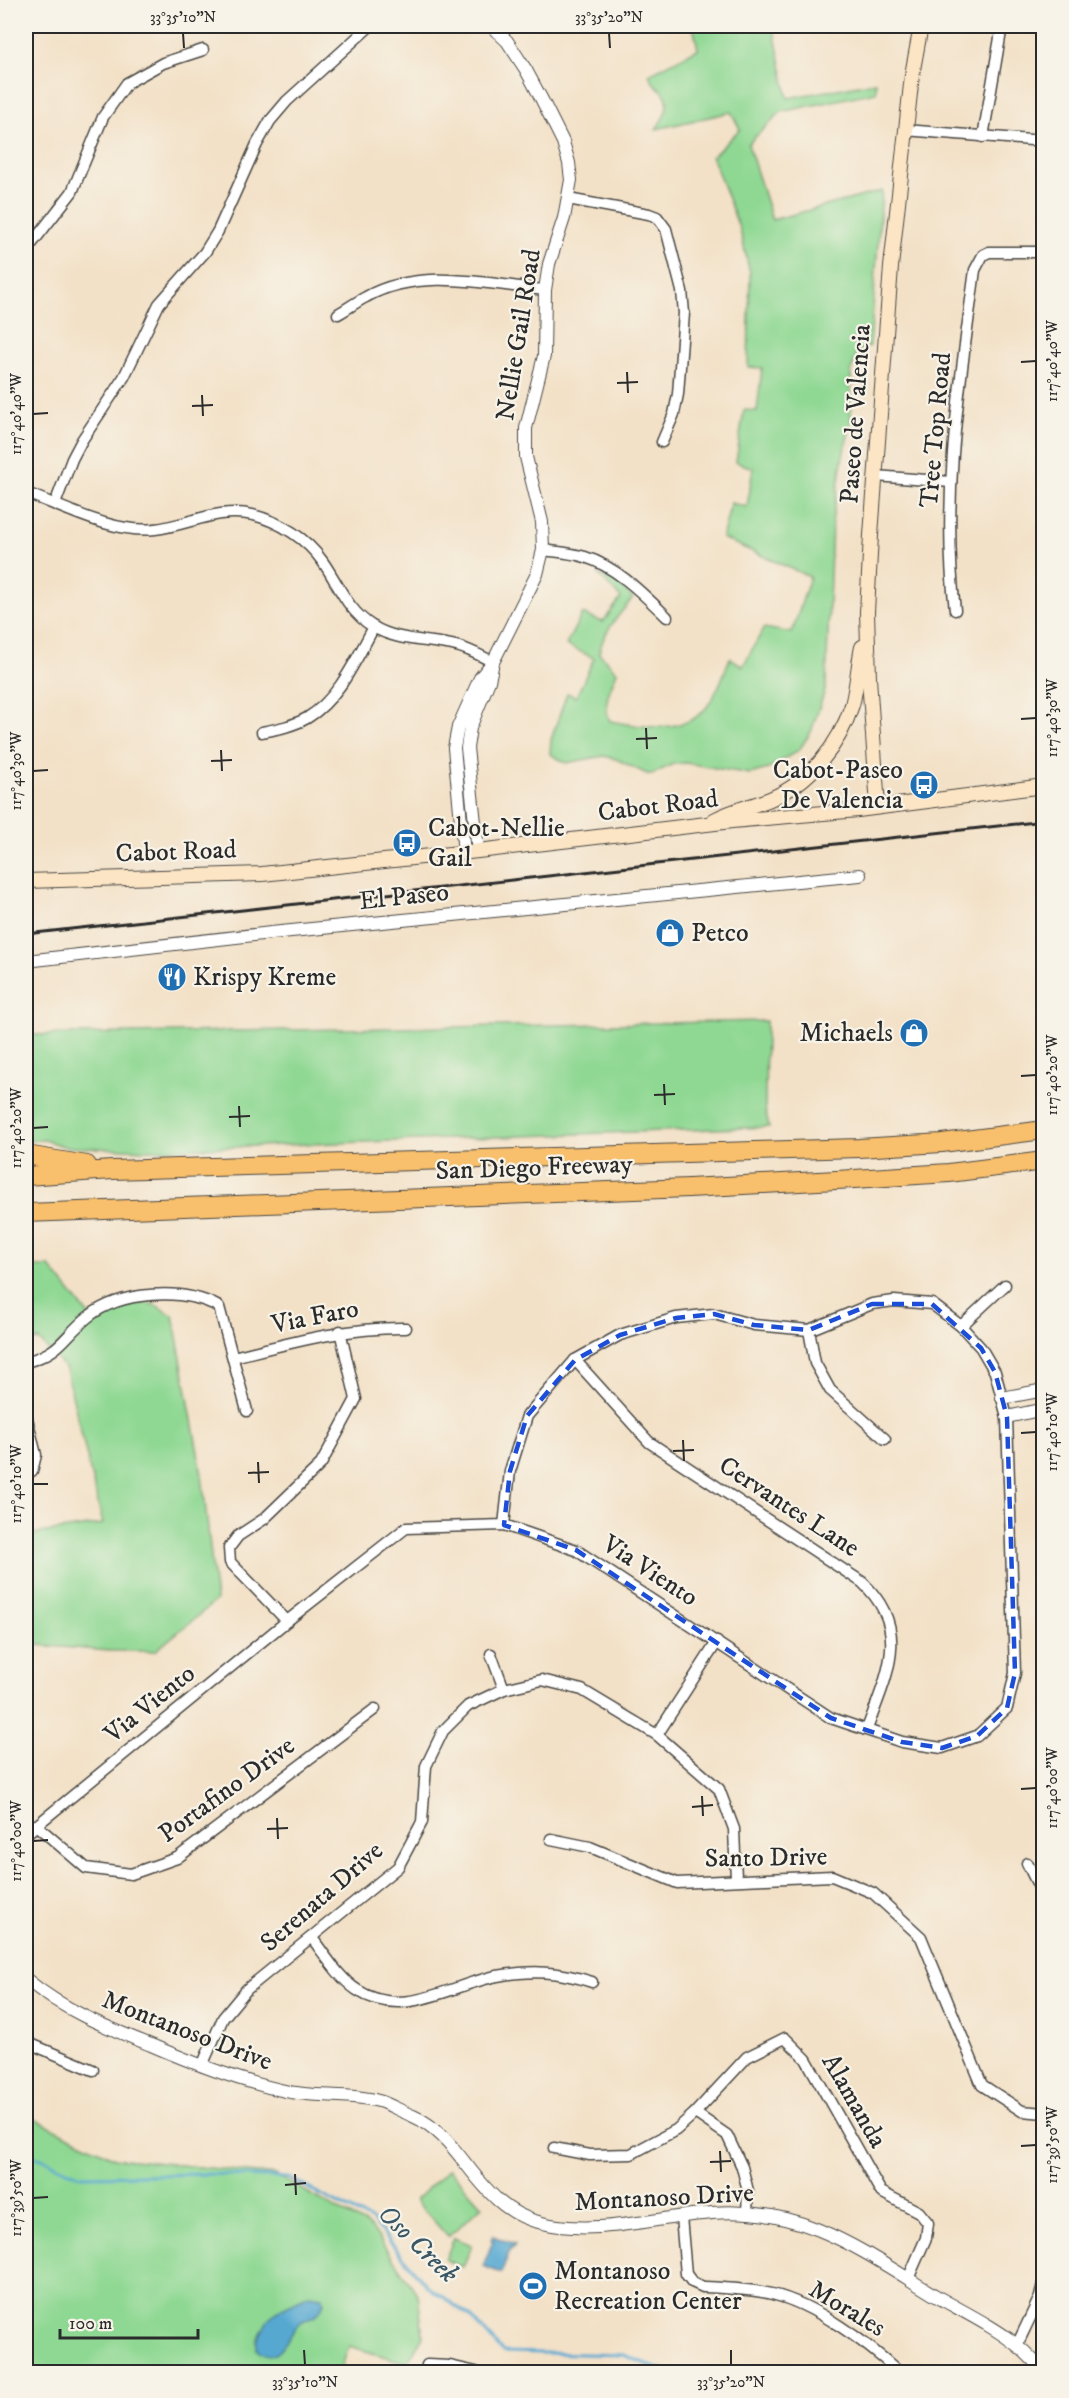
<svg xmlns="http://www.w3.org/2000/svg" width="1069" height="2398" font-family="'IM FELL DW Pica',serif">
  <style>
    .green { fill: #8fd893; stroke: #5d825f; stroke-width: 1.5 }
    .water { fill: #56a8d1; stroke: #406a7e; stroke-width: 1.5 }
    .lines { fill: none; stroke-linecap: round; stroke-linejoin: round }
    .stream { stroke: #56a8d1; stroke-width: 3 }
    .minor-casing { stroke: #494642; stroke-width: 13 }
    .tertiary-casing { stroke: #494642; stroke-width: 14 }
    .secondary-casing { stroke: #494642; stroke-width: 16 }
    .motorway-casing { stroke: #494642; stroke-width: 20 }
    .minor { stroke: #fff; stroke-width: 10 }
    .tertiary { stroke: #fff; stroke-width: 12 }
    .secondary { stroke: #fce5c4; stroke-width: 14 }
    .motorway { stroke: #f8bf6c; stroke-width: 18 }
    .rail { stroke: #2b2b2b; stroke-width: 3 }
    .marked { fill: none; stroke: #1d4ed8; stroke-width: 4.5; stroke-dasharray: 12 8; stroke-linejoin: round }
    .ticks { fill: none; stroke: #2b2b2b; stroke-width: 2 }
    .labels { text-anchor: middle; dominant-baseline: central; stroke-width: 4.5; stroke-linejoin: round; paint-order: stroke }
    .street-label { font-size: 26px; fill: #2b2b2b; stroke: #f7f3e8 }
    .poi-label { font-size: 26px; fill: #2b2b2b; stroke: #f7f3e8; text-anchor: start }
    .water-label { font-size: 27px; font-style: italic; fill: #3a5765; stroke: #f7f3e8 }
    .neatline { fill: none; stroke: #2b2b2b; stroke-width: 2 }
    .ticks-label { font-size: 15px; text-anchor: middle; fill: #2b2b2b }
  </style>
  <rect width="100%" height="100%" fill="#f7f3e8"/>
  <filter id="ink" filterUnits="userSpaceOnUse"><feTurbulence type="fractalNoise" baseFrequency=".0167" numOctaves="2"/><feDisplacementMap in="SourceGraphic" scale="12" xChannelSelector="R" yChannelSelector="G"/><feConvolveMatrix kernelMatrix="1 2 1 2 8 2 1 2 1" color-interpolation-filters="sRGB"/></filter>
  <filter id="wash" filterUnits="userSpaceOnUse"><feTurbulence type="fractalNoise" baseFrequency=".008" numOctaves="4" result="noise"/><feDisplacementMap in="SourceGraphic" scale="24" xChannelSelector="R" yChannelSelector="G"/><feGaussianBlur stdDeviation="1.35" result="paint"/><feColorMatrix in="noise" values="0 0 0 0 0 0 0 0 0 0 0 0 0 0 0 0 0 1.4 0 .05"/><feComposite in="paint" operator="in"/></filter>
  <g filter="url(#wash)">
    <rect width="100%" height="100%" fill="#f3e1c7"/>
    <g class="green">
      <path d="M693,26H773L788,98L876,82V92L781,112L748,144L772,220L882,191L870,346L857,352L851,372V423L843,456L832,522L826,687L811,732L799,750L768,769L750,774L686,763L673,764L653,774H647L616,759L604,756L566,763L550,754L551,740L567,693L576,697L594,658L566,645L582,614L603,622L621,598L598,574L614,580L633,598C619,615 604,630 599,653L617,672C610,689 602,704 610,721C640,727 684,735 706,708C718,693 723,675 730,658L743,666L764,628L792,633L810,577L722,538L731,503L747,507L753,468L736,462L744,410L757,411L762,368L748,367L750,273L740,230L712,157L740,129L731,112L656,129C664,118 675,100 660,89C653,83 652,82 649,74L698,49Z"/>
      <path d="M766,1021L765,1109L769,1127L149,1150L66,1147L44,1140L26,1141V1035Z"/>
      <path d="M26,1267H50L95,1323C110,1313 132,1299 152,1304C159,1306 166,1312 173,1315L202,1475L216,1601L155,1651H109L26,1644V1535L103,1524L66,1369L39,1340L26,1342Z"/>
      <path d="M26,2115L115,2158L276,2175L372,2228L418,2295L423,2336L407,2363L349,2346L340,2372H26Z"/>
      <path d="M449,2169L482,2206L448,2237L415,2200Z"/>
      <path d="M454,2238L472,2245L463,2267L445,2260Z"/>
    </g>
    <g class="water">
      <path d="M493,2236L515,2245L513,2249L511,2248L501,2273L483,2266L493,2241L491,2240Z"/>
      <path d="M309,2295L322,2297L324,2302C318,2322 307,2314 298,2325C286,2338 280,2368 257,2349V2341L269,2318L282,2308Z"/>
    </g>
    <g class="lines">
      <path class="stream" d="M26,2152L81,2176L209,2174L289,2178L374,2222L427,2286L470,2316L503,2352L624,2355L666,2372"/>
    </g>
  </g>
  <g filter="url(#ink)">
    <g class="lines">
      <g class="minor-casing">
        <g id="minor">
          <path d="M905,130L1044,141"/>
          <path d="M983,137L1002,26"/>
          <path d="M568,199L649,214L657,217L666,229L682,291L684,313L678,394L674,414L662,442"/>
          <path d="M26,251L72,192L103,117L127,83L163,63L203,50"/>
          <path d="M338,314C347,309 356,302 366,297C419,267 487,284 545,290"/>
          <path d="M876,476L951,482"/>
          <path d="M26,493C64,507 114,534 155,529C189,525 218,507 253,515C281,522 307,539 323,562C339,585 347,610 372,626C397,642 428,639 456,646C469,649 481,656 493,662"/>
          <path d="M55,504L72,459L82,440L124,377L159,304L205,252L218,231L257,144L270,121L287,101L370,26"/>
          <path d="M543,550C557,552 572,553 585,557C617,567 643,594 667,617"/>
          <path d="M955,610C941,496 960,383 975,270L983,255L989,252H1044"/>
          <path d="M262,732C277,729 293,726 307,718C339,699 356,659 374,627"/>
          <path d="M961,1326L1005,1285"/>
          <path d="M809,1330L815,1363L830,1390L885,1439"/>
          <path d="M233,1357C290,1343 346,1327 406,1328"/>
          <path d="M575,1360L649,1442L862,1582C912,1629 887,1675 867,1729"/>
          <path d="M26,1362C62,1352 62,1338 88,1317C120,1291 183,1287 219,1307L247,1411"/>
          <path d="M26,1414L36,1455L32,1471L26,1473"/>
          <path d="M287,1621L230,1562L229,1548L238,1536L264,1519L321,1464L356,1399L340,1331"/>
          <path d="M491,1654L504,1689"/>
          <path d="M657,1735L717,1642"/>
          <path d="M36,1825L86,1868L131,1874L177,1858L375,1709"/>
          <path d="M26,1834L287,1621L406,1528L504,1525L576,1550L831,1718L902,1742L942,1748L977,1736L1007,1708L1015,1673L1007,1417L995,1372L981,1348L961,1326L932,1304L894,1301L872,1304L809,1330L754,1325L714,1314L676,1318L620,1335L575,1360L527,1416L510,1471L504,1525"/>
          <path d="M551,1839L590,1847L677,1883L832,1876L873,1893L921,1937L982,2085L1022,2111L1044,2113"/>
          <path d="M1027,1863L1044,1897"/>
          <path d="M312,1938C325,1955 339,1978 357,1990C403,2020 450,1985 497,1976C532,1970 558,1971 592,1982"/>
          <path d="M26,2042L93,2070"/>
          <path d="M202,2066L223,2018L247,1989L398,1867L422,1822L426,1766L443,1731L468,1706L504,1689L542,1680L582,1690L657,1735L719,1789L734,1829L736,1879"/>
          <path d="M695,2113L727,2135L742,2167L748,2191L747,2212"/>
          <path d="M554,2148L590,2155L631,2154L676,2130L695,2113L747,2057L785,2038L806,2059L881,2192L919,2212L928,2223L926,2238L908,2279"/>
          <path d="M681,2217L686,2274L692,2282L703,2287C725,2288 750,2289 772,2294C815,2304 867,2343 899,2372"/>
          <path d="M1017,2345L1040,2297L1044,2279"/>
          <path d="M427,2372V2365L450,2366L476,2372"/>
        </g>
      </g>
      <g class="tertiary-casing">
        <g id="tertiary">
          <path d="M478,851L467,748L470,728L489,681L492,667"/>
          <path d="M464,853L454,748L458,727L480,678L493,662L537,574L543,550L542,522L526,457V428L544,356L545,290L549,264L564,218L571,180L569,163L563,142L541,98L526,70L507,41L491,26"/>
          <path d="M26,961L271,933L860,875"/>
          <path d="M1002,1398L1044,1390"/>
          <path d="M1007,1417L1044,1409"/>
          <path d="M26,1979C63,2010 106,2027 151,2045C195,2064 239,2081 285,2091C316,2098 353,2093 382,2102C392,2106 403,2112 413,2116C466,2139 476,2208 542,2223C597,2236 656,2217 712,2213C804,2206 862,2251 936,2296C962,2311 997,2328 1019,2347C1028,2354 1035,2363 1044,2371"/>
        </g>
      </g>
      <g class="secondary-casing">
        <g id="secondary">
          <path d="M878,807L869,678L867,612L871,535L891,267L912,75L921,26"/>
          <path d="M714,820C735,809 750,807 770,799C810,782 839,746 852,705C857,686 858,666 862,647"/>
          <path d="M26,881L262,874L478,851L732,821L858,810L1044,786"/>
        </g>
      </g>
      <g class="motorway-casing">
        <g id="motorway">
          <path d="M26,1155L87,1165"/>
          <path d="M26,1176L112,1170L859,1148L942,1143L1044,1130"/>
          <path d="M26,1213L689,1188L854,1179L949,1173L1044,1161"/>
        </g>
      </g>
      <use href="#minor" class="minor"/>
      <use href="#tertiary" class="tertiary"/>
      <use href="#secondary" class="secondary"/>
      <use href="#motorway" class="motorway"/>
      <path class="rail" d="M26,934L1044,821"/>
    </g>
  </g>
  <path class="marked" d="M872,1304H932L981,1348L995,1372L1007,1417L1015,1673L1007,1708L977,1736L942,1748L902,1742L831,1718L576,1550L504,1525L510,1471L527,1416L575,1360L620,1335L676,1318L714,1314L754,1325L809,1330Z"/>
  <path class="ticks" d="M183,33L184,48M609,33L610,48M1021,362L1036,361M627,372L628,393M617,383L638,382M202,395L203,416M192,406L213,405M33,414L48,413M1021,719L1036,718M646,728L647,749M636,739L657,738M221,750L222,771M211,761L232,760M33,771L48,770M1021,1076L1036,1075M664,1084L665,1105M654,1095L675,1094M239,1106L240,1127M229,1117L250,1116M33,1128L48,1127M1021,1433L1036,1432M683,1440L684,1461M673,1451L694,1450M258,1462L259,1483M248,1473L269,1472M33,1484H48M1021,1789L1036,1788M702,1796L703,1816M692,1807L713,1805M277,1818L278,1839M267,1829L288,1828M33,1841L48,1840M1021,2146L1036,2145M720,2151L721,2172M710,2162L731,2161M295,2174L296,2195M285,2185L306,2183M33,2198L48,2197M304,2350L305,2365M731,2350V2365"/>
  <defs>
    <g id="bus-disc" transform="scale(1.5)"><circle r="9.5" fill="#1f6fb2" stroke="#f7f3e8"/><path d="M-5-6H5V4H4V6H2V4H-2V6H-4V4H-5ZM-3.5-4V0h7V-4ZM-3.5 1.2v1.5H-2V1.2ZM2 1.2v1.5H3.5V1.2Z" fill="#fff"/></g>
    <g id="shop-disc" transform="scale(1.5)"><circle r="9.5" fill="#1f6fb2" stroke="#f7f3e8"/><path d="M-5-2.5h2.3a2.7 3.5 0 0 1 5.4 0H5L5.5 6h-11ZM-1.5-2.5h3a1.5 2.3 0 0 0-3 0Z" fill="#fff"/></g>
    <g id="restaurant-disc" transform="scale(1.5)"><circle r="9.5" fill="#1f6fb2" stroke="#f7f3e8"/><path d="M-5-6h1v4h1v-4h1v4h1v-4h1v5L-1.5 .5V6h-2V.5L-5-1ZM5-6V6H3V1.5H1.5Q1.5-4 5-6Z" fill="#fff"/></g>
    <g id="stadium-disc" transform="scale(1.5)"><circle r="9.5" fill="#1f6fb2" stroke="#f7f3e8"/><path d="M0-5a6.5 5 0 1 0 0 10a6.5 5 0 1 0 0-10ZM-3.5-1.8h7v3.6h-7Z" fill="#fff"/></g>
  </defs>
  <g fill-rule="evenodd">
    <use href="#bus-disc" x="924" y="785"/>
    <use href="#bus-disc" x="407" y="843"/>
    <use href="#shop-disc" x="670" y="933"/>
    <use href="#restaurant-disc" x="172" y="977"/>
    <use href="#shop-disc" x="914" y="1033"/>
    <use href="#stadium-disc" x="533" y="2286"/>
  </g>
  <g class="labels">
    <g class="street-label">
      <text transform="translate(519 335) rotate(-81)">Nellie Gail Road</text>
      <text transform="translate(856 414) rotate(-86)">Paseo de Valencia</text>
      <text transform="translate(936 430) rotate(-85)">Tree Top Road</text>
      <text transform="translate(658 806) rotate(-7)">Cabot Road</text>
      <text transform="translate(176 852) rotate(-2)">Cabot Road</text>
      <text transform="translate(404 897) rotate(-6)">El Paseo</text>
      <text transform="translate(534 1168) rotate(-2)">San Diego Freeway</text>
      <text transform="translate(315 1317) rotate(-11)">Via Faro</text>
      <text transform="translate(789 1507) rotate(33)">Cervantes Lane</text>
      <text transform="translate(650 1571) rotate(33)">Via Viento</text>
      <text transform="translate(150 1704) rotate(-39)">Via Viento</text>
      <text transform="translate(227 1790) rotate(-36)">Portafino Drive</text>
      <text transform="translate(766 1858) rotate(-1)">Santo Drive</text>
      <text transform="translate(322 1897) rotate(-41)">Serenata Drive</text>
      <text transform="translate(187 2031) rotate(21)">Montanoso Drive</text>
      <text transform="translate(854 2101) rotate(60)">Alamanda</text>
      <text transform="translate(664 2198) rotate(-3)">Montanoso Drive</text>
      <text transform="translate(847 2309) rotate(31)">Morales</text>
    </g>
    <g class="poi-label">
      <text x="903" y="770" text-anchor="end">Cabot-Paseo<tspan x="903" dy="30">De Valencia</tspan></text>
      <text x="428" y="828">Cabot-Nellie<tspan x="428" dy="30">Gail</tspan></text>
      <text x="691" y="933">Petco</text>
      <text x="193" y="977">Krispy Kreme</text>
      <text x="893" y="1033" text-anchor="end">Michaels</text>
      <text x="554" y="2271">Montanoso<tspan x="554" dy="30">Recreation Center</tspan></text>
    </g>
    <g class="water-label">
      <text transform="translate(418 2244) rotate(44)">Oso Creek</text>
    </g>
  </g>
  <rect width="1069" height="2398" fill="none" stroke="#f7f3e8" stroke-width="66"/>
  <path d="M60 2329v9h138v-9" fill="none" stroke="#2b2b2b" stroke-width="3"/>
  <text x="69" y="2329" font-size="18" fill="#2b2b2b" stroke="#f7f3e8" stroke-width="4.5" paint-order="stroke">100 m</text>
  <rect x="33" y="33" width="1003" height="2332" class="neatline"/>
  <g class="ticks-label">
    <text x="183" y="22">33°35'10"N</text>
    <text x="609" y="22">33°35'20"N</text>
    <text transform="translate(1052 361) rotate(-90)" y="5">117°40'40"W</text>
    <text transform="translate(16 414) rotate(-90)" y="5">117°40'40"W</text>
    <text transform="translate(1052 718) rotate(-90)" y="5">117°40'30"W</text>
    <text transform="translate(16 771) rotate(-90)" y="5">117°40'30"W</text>
    <text transform="translate(1052 1075) rotate(-90)" y="5">117°40'20"W</text>
    <text transform="translate(16 1128) rotate(-90)" y="5">117°40'20"W</text>
    <text transform="translate(1052 1432) rotate(-90)" y="5">117°40'10"W</text>
    <text transform="translate(16 1484) rotate(-90)" y="5">117°40'10"W</text>
    <text transform="translate(1052 1788) rotate(-90)" y="5">117°40'00"W</text>
    <text transform="translate(16 1841) rotate(-90)" y="5">117°40'00"W</text>
    <text transform="translate(1052 2145) rotate(-90)" y="5">117°39'50"W</text>
    <text transform="translate(16 2198) rotate(-90)" y="5">117°39'50"W</text>
    <text x="305" y="2387">33°35'10"N</text>
    <text x="731" y="2387">33°35'20"N</text>
  </g>
</svg>
